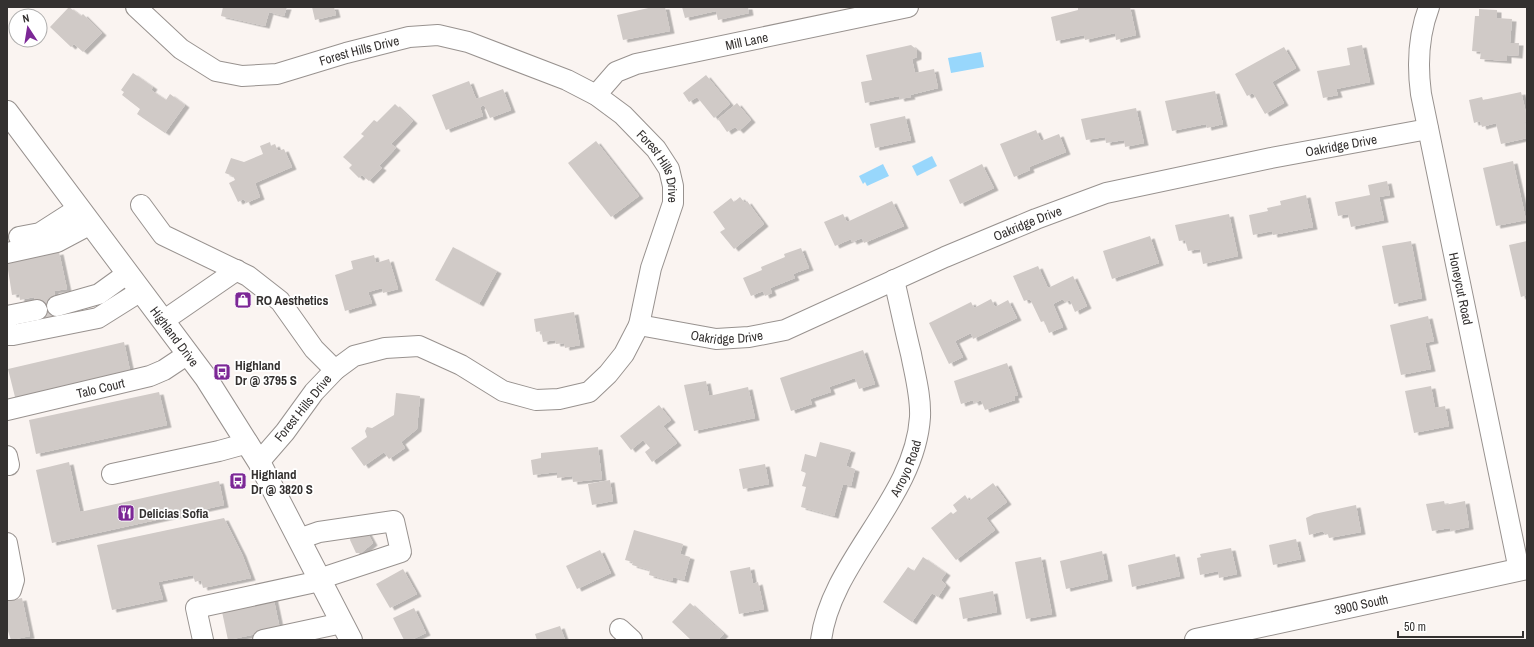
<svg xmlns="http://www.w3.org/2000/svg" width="1534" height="647" font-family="'Archivo Narrow',sans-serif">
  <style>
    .water { fill: #98d7fc }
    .building { fill: #d0cac7; filter: url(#shadow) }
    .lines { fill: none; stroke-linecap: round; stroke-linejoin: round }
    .minor-casing { stroke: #98928f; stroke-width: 22 }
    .major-casing { stroke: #98928f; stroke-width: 24 }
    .minor { stroke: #fff; stroke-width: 20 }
    .major { stroke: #fff; stroke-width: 22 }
    .labels { text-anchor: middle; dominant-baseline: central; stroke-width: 3.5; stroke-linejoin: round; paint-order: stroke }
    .street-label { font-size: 13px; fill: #343130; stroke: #fff }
    .poi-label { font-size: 13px; font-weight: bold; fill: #343130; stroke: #fff; text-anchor: start }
  </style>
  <defs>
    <filter id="shadow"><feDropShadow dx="4.5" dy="2.5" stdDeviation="0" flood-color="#0004"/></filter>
  </defs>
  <rect width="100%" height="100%" fill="#faf4f1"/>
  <g class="water">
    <path d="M981,52L984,67L951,73L948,58Z"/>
    <path d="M932,156L937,166L917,176L912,166Z"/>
    <path d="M883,164L889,176L867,186L865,182L863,184L859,176Z"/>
  </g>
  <g class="building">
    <path d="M69,7L81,16L83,14L102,33L83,52L74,44L71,47L50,27Z"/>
    <path d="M223,7H287L284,16L269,12L265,26L221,16Z"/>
    <path d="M312,7H334L336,15L315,20Z"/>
    <path d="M653,7H665L670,31L623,40L617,15Z"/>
    <path d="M682,7H748L749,13L718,20L716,11L685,18Z"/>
    <path d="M1078,7H1130L1136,35L1116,40L1115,33L1085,40L1084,35L1056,41L1051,17L1078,10Z"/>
    <path d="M1479,9L1497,10V18L1512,19L1510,43H1519L1518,56L1507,55V61L1480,59L1481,52L1472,51L1475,16H1479Z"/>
    <path d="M911,45L917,50V57L912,59L915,73L934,69L938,88L910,95L911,97L900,99L899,96L865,103L861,82L872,80L866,55Z"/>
    <path d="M1362,45L1370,82L1336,89L1338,95L1323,98L1317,71L1350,65L1347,48Z"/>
    <path d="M1284,47L1296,68L1272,82L1284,103L1265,114L1253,93L1247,96L1235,74Z"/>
    <path d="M133,73L153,87L151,90L166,100L170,94L185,105L165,133L137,114L140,109L122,95L124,92L121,90Z"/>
    <path d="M706,75L730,104L714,118L697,97L689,102L683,93Z"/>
    <path d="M469,81L476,99L503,89L511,110L490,118L484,105L480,107L483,116L446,130L432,95Z"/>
    <path d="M1215,91L1223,124L1207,128L1206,124L1172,131L1165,101Z"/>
    <path d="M1521,92L1527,117V121L1525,122L1527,138L1501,144L1496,123L1482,127L1480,121L1474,123L1469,100L1482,97L1483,100Z"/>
    <path d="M737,103L751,120L739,131L735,127L727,132L718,119Z"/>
    <path d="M395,104L413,121L391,144L396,148L379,166L382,168L369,181L362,175L359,178L349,168L352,165L343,157L364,136L361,134L374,120L377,122Z"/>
    <path d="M1136,108L1144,143L1125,147L1124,140L1106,143L1105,137L1086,140L1081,119Z"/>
    <path d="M905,116L911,140L875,148L870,124Z"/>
    <path d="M1036,130L1041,141L1059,134L1066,152L1029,167L1030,170L1014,177L1000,144Z"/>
    <path d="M596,141L639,196L611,217L568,163Z"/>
    <path d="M270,142L271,146L275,144L278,151L284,149L292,167L255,183L260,197L246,203L244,199L238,202L229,183L235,180L233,176L225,173L231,158L244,162L263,154L260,146Z"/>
    <path d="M1513,161L1526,220L1496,226L1483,168Z"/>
    <path d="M982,164L994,188L960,204L949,180Z"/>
    <path d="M1387,181L1390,195L1379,197L1384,220L1351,227L1348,214L1338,216L1335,202L1370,195L1368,185Z"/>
    <path d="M1306,195L1313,227L1273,235L1272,231L1253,235L1249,215L1268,211L1267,208L1281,205L1280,201Z"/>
    <path d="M740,197L745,203L747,201L764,224L734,249L720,232L725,229L713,212L731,198L734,202Z"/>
    <path d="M892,201L904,226L864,243L862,238L852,242L851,239L835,246L824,222L843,214L847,222Z"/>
    <path d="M1229,214L1238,256L1203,264L1200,249L1188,251L1185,240L1179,241L1175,225Z"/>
    <path d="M1150,236L1159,263L1112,279L1103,251Z"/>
    <path d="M1411,241L1422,298L1394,304L1382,246Z"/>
    <path d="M1527,241V295L1521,297L1509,245Z"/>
    <path d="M453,247L497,271L479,304L435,280Z"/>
    <path d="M801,248L809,268L793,274L795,278L770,288L772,293L765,296L763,291L751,296L743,278L762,270L761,267L785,257L784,254Z"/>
    <path d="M59,252L67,289L54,291L60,321L40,325L34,297L20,300L19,294L12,295L7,263Z"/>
    <path d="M374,255L376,263L389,259L398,289L383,293L382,288L368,292L372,303L345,311L335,275L353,269L351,261Z"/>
    <path d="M1038,266L1048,288L1073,276L1087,306L1075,312L1070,300L1065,302L1063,299L1053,304L1063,327L1049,333L1044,321L1041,322L1030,299L1024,301L1013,276Z"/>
    <path d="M991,299L995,307L1008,300L1017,318L973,339L971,333L955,341L963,357L949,364L929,323L971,302L974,308Z"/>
    <path d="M574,312L580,345L565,348L564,343L556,344L555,340L543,342L541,331L536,332L534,319Z"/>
    <path d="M1428,316L1434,341L1425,343L1431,369L1401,375L1390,325Z"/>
    <path d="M124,342L131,375L16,401L8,369Z"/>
    <path d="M863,350L875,384L859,389L855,378L829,387L831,392L810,399L812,404L791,411L780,378Z"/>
    <path d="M1007,363L1018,395L1014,396L1015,400L985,410L981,400L974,403L973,400L961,404L954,381Z"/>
    <path d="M706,381L709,396L748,387L755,418L694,431L684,385Z"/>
    <path d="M1431,386L1435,408L1445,406L1449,426L1414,433L1405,391Z"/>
    <path d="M159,392L167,425L36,454L29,420Z"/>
    <path d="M396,393L420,396L417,429L401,442L405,448L389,459L384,452L364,466L351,448L367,437L365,431L367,427L372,428L394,415Z"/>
    <path d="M659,405L671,420L663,426L677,443L652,462L645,452L650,448L643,440L631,450L620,436Z"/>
    <path d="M820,442L851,450L846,466L855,469L851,486L843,484L834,516L801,507L806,487L802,486L806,473L801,471L805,454L816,457Z"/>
    <path d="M598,447L602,479L573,482L572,476L557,478V472L533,475L531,460L541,458V453Z"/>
    <path d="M69,462L80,512L219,481L224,505L52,543L36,470Z"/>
    <path d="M765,464L769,484L743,489L739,469Z"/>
    <path d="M610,480L613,501L592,505L588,484Z"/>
    <path d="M993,483L1007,502L986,518L995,530L956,560L931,528L951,512L953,514L957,511L953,505L965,495L969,501Z"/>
    <path d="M1444,501L1445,505L1465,501L1469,527L1451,531L1450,528L1432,531L1426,504Z"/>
    <path d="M1356,505L1361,532L1329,538L1328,534L1325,535L1323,531L1309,535L1306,518L1314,514Z"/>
    <path d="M224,518L242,554L251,578L203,588L201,580L195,582L193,575L158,582L163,599L112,610L97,545Z"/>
    <path d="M634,530L683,544L680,554L690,557L684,580L673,577L672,581L649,575L650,570L632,565L633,562L625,560Z"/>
    <path d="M367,532L373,543L361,553H356L350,540L351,536Z"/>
    <path d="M1296,539L1301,559L1273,565L1269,545Z"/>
    <path d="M1231,548L1237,574L1219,578L1218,571L1200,575L1197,558L1201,557L1200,554Z"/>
    <path d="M600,550L611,573L577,589L566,566Z"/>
    <path d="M1102,551L1108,579L1066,589L1060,561Z"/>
    <path d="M1175,554L1180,576L1132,587L1128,565Z"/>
    <path d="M923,557L946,573L941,580L946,585L938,597L932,593L912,622L883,602L908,567L914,571Z"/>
    <path d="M1041,557L1052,614L1026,619L1015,562Z"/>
    <path d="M750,567L753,584L758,582L764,609L739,614L730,571Z"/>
    <path d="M403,569L417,594L390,608L376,584Z"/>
    <path d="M993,591L997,612L963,619L959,598Z"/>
    <path d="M273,596L280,629L228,640L221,607Z"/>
    <path d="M22,598L30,636L11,640L7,628V601Z"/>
    <path d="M690,603L724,634L718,640H691L672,622Z"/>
    <path d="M414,608L426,633L411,640H404L393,618Z"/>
    <path d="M560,626L565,640H537L535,634Z"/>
  </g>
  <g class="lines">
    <g class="minor-casing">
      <g id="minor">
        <path id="s1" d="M136,7L181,49L216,71L242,76L277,74L346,53L409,37L438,35L468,42L567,80L596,95L623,115L656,149L669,169L673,186V203L651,268L639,325L624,354L608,374L589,392L559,399L536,400L503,391L461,365L419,346L385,348L354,356L335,370L314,392L285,432L259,462"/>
        <path id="s2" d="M1429,7C1418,36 1417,64 1421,94L1519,570"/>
        <path id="s3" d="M596,95L616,72L636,64L908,7"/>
        <path d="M141,205L163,235L248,276L280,301L314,349L335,370"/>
        <path d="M19,237L40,233L79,208"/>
        <path d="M7,253L57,242L91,224"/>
        <path d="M57,306L99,294L128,273"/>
        <path d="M7,316L37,310"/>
        <path d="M163,321L237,270"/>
        <path id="s4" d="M639,325L716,339L749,337L785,330L945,257L1036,219L1106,193L1271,158L1428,129"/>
        <path d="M7,329L8,335H13L98,318L141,291"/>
        <path id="s5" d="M7,410L150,376L164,370L188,354"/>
        <path d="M7,456L9,465"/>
        <path d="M112,474L219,451L248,443"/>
        <path d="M299,539L319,532L394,521L401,552L319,579"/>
        <path d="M7,543L14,580L11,590H7"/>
        <path d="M620,629L632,640"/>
        <path d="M203,640L196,608L320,581"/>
        <path d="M263,640L342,623"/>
        <path id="s6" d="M821,640C831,561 915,499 920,417C921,396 915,375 911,354C905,330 900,305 894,280"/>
      </g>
    </g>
    <g class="major-casing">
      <g id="major">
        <path id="s7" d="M7,112L206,378L259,462L351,640"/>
        <path id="s8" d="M1196,640L1527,568"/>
      </g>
    </g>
    <use href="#minor" class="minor"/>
    <use href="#major" class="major"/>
  </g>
  <defs>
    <g id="shop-square" transform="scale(0.9)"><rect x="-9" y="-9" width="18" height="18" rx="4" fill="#7c2796" stroke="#fff"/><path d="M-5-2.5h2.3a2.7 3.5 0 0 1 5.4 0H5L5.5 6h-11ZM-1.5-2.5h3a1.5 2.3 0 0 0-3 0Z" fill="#fff"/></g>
    <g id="bus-square" transform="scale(0.9)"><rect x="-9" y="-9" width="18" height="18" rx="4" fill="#7c2796" stroke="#fff"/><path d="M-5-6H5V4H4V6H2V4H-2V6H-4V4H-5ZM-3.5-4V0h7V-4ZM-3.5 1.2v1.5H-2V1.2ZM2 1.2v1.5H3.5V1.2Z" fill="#fff"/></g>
    <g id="restaurant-square" transform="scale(0.9)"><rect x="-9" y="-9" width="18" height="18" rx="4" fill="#7c2796" stroke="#fff"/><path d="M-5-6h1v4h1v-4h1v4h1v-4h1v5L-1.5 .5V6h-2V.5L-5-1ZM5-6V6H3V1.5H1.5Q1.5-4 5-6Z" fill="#fff"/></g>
  </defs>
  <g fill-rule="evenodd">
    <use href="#shop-square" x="243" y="300"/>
    <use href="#bus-square" x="222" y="372"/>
    <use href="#bus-square" x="238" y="481"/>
    <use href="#restaurant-square" x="126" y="513"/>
  </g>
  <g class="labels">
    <g class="street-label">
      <text stroke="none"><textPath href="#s3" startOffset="165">Mill Lane</textPath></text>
      <text stroke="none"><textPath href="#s1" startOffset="250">Forest Hills Drive</textPath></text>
      <text stroke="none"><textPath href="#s4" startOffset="737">Oakridge Drive</textPath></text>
      <text stroke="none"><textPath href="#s1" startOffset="598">Forest Hills Drive</textPath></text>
      <text stroke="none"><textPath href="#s4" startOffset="413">Oakridge Drive</textPath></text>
      <text stroke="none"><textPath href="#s2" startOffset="287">Honeycut Road</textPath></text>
      <text stroke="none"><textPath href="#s4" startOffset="89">Oakridge Drive</textPath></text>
      <text stroke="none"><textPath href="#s7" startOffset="280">Highland Drive</textPath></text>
      <text stroke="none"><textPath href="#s5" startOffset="96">Talo Court</textPath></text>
      <text transform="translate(303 408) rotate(-51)">Forest Hills Drive</text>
      <text stroke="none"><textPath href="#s6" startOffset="193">Arroyo Road</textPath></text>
      <text stroke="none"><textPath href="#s8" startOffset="169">3900 South</textPath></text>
    </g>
    <g class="poi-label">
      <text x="256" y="300">RO Aesthetics</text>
      <text x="235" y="365">Highland<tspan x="235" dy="15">Dr @ 3795 S</tspan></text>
      <text x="251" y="474">Highland<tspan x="251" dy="15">Dr @ 3820 S</tspan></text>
      <text x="139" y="513">Delicias Sofia</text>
    </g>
  </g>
  <rect width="1534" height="647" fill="none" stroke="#343130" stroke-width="16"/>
  <g transform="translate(28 28) rotate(348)"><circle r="19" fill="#ffffff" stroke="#aeadac"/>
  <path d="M0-3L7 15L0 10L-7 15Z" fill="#7c2796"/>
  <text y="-6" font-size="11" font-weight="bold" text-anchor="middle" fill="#343130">N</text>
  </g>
  <path d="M1398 631v6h125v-6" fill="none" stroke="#343130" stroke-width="2"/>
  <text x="1404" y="631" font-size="12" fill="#343130" stroke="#ffffff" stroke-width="3" paint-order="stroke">50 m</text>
</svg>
